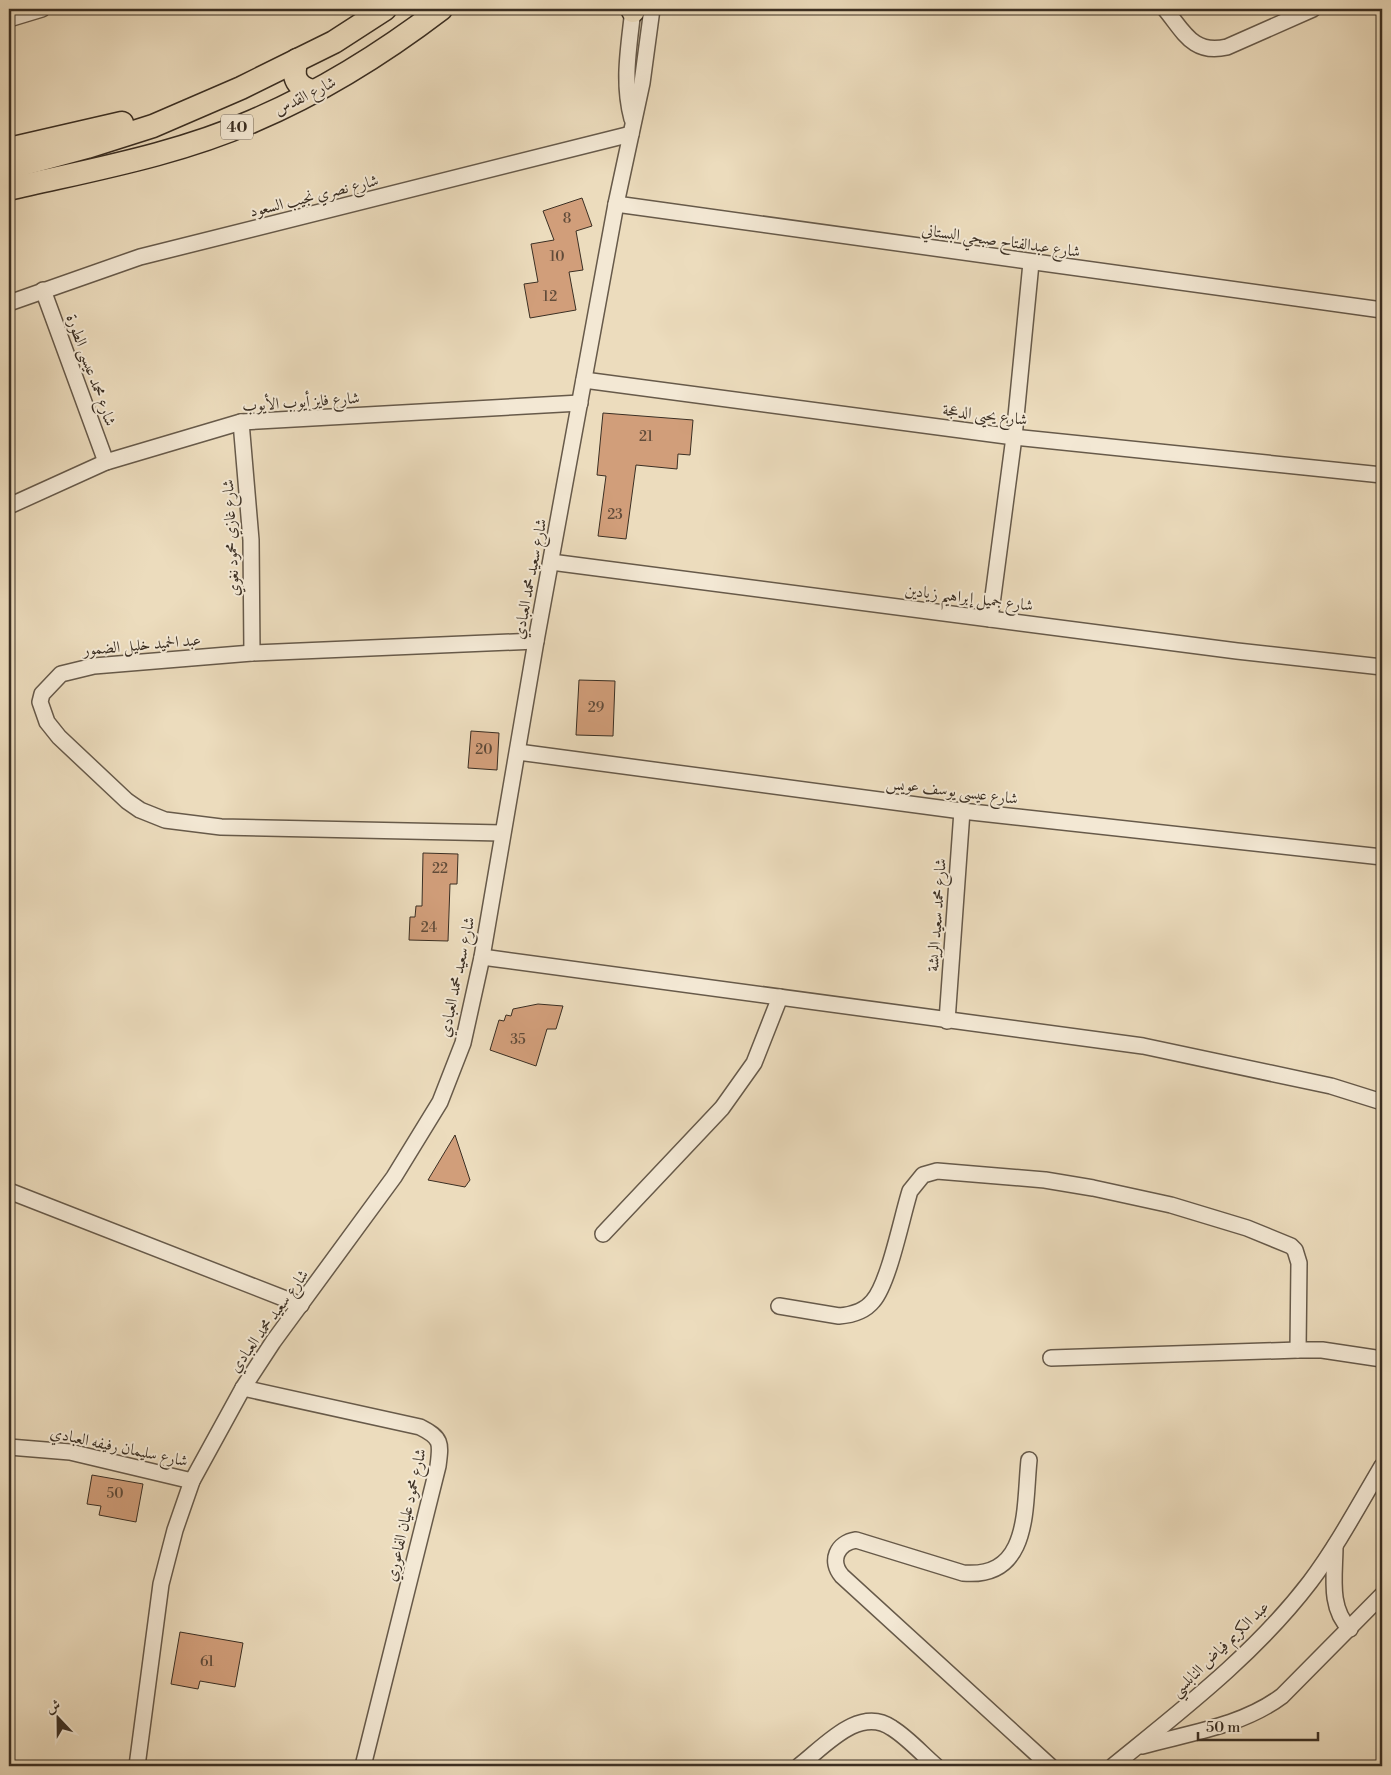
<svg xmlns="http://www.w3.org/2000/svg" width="1391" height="1775" font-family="'Libre Bodoni',Amiri,serif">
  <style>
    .building { fill: #d19e7a; stroke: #3b2f23 }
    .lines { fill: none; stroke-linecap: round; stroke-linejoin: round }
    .minor-casing { stroke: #675a4a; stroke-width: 18 }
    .highway-casing { stroke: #3b2f23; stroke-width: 25 }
    .minor { stroke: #f3e8d4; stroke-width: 15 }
    .highway { stroke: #ecdcbd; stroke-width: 22 }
    .labels { text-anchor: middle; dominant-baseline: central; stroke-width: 4; stroke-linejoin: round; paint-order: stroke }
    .number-label { font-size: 14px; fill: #604b39 }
    .shield { fill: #f3e8d4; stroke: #726658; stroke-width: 1 }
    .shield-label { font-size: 15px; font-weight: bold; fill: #3b2f23 }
    .street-label { font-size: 16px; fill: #3b2f23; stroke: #f3e8d4 }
  </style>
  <rect width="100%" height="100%" fill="#ecdcbd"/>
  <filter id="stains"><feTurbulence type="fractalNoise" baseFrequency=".004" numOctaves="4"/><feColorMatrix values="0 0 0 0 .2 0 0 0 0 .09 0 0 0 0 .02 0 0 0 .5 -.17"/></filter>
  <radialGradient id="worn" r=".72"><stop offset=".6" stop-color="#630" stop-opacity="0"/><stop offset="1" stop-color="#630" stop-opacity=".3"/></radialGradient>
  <g class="building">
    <path d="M582,198L592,226L576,231L583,270L569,272L576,310L530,318L524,284L538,282L531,244L554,240L543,211Z"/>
    <path d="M603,413L693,420L690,455L678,454L677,469L636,465L626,539L598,536L606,476L597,475Z"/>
    <path d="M579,680L615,681L613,736L576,735Z"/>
    <path d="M471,731L499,733L497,770L468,768Z"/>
    <path d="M423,853L458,854L457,884H450L448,941L409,940L410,917H415L416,906H422Z"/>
    <path d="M538,1004L563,1006L556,1029H547L536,1066L490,1050L499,1020L504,1021L506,1015L511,1016L513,1009Z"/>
    <path d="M455,1135L470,1180L465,1187L428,1180Z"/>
    <path d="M92,1475L143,1484L136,1522L99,1515L101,1506L87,1504Z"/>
    <path d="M180,1632L243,1643L235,1687L200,1681L198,1689L171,1684Z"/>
  </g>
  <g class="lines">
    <g class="minor-casing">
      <g id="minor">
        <path d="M1165,9C1184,32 1193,55 1227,47L1313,9"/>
        <path d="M9,19L42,9"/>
        <path d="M632,119C622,82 629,47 633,9"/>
        <path d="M616,204L1382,310"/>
        <path d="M43,290L106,462"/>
        <path d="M9,303L140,257L631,134"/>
        <path d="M584,380L1014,437L1382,475"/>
        <path d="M241,422L251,540L252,653"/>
        <path d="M9,506L106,462L241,422L580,403"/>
        <path d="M551,562L1237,651L1382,667"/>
        <path d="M990,619L1014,437L1031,263"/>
        <path d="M518,752L962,811L1382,857"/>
        <path d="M502,833L221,827L165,820L140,810L127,801L59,737L47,722L40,702L42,694L61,674L94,666L252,653L536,641"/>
        <path d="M482,957L1143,1046L1331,1086L1382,1102"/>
        <path d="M947,1021L962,811"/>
        <path d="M9,1191L301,1305"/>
        <path d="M603,1234L722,1108L754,1063L780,997"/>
        <path d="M779,1306L839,1316C852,1315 865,1311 873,1301C889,1283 902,1216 910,1191L923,1175L937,1171L1045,1180L1093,1188L1171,1205L1247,1228L1291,1246L1295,1250L1299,1263L1298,1350"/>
        <path d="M1051,1358L1298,1350H1322L1382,1359"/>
        <path d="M243,1388L420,1427C442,1438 441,1443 438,1466L363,1766"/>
        <path d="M9,1447L70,1452L192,1481"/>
        <path d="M1029,1460C1024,1508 1031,1579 963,1573L856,1540C837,1543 829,1561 842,1576L1050,1766"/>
        <path d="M1335,1546C1335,1574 1328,1608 1350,1629"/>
        <path d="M1142,1746C1189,1733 1242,1726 1282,1696L1382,1595"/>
        <path d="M137,1766L161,1584L175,1530L192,1481L243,1388L273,1342L394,1177L440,1102L463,1043L482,957L536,641L616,204L642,83L652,9"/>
        <path d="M799,1766C824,1747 859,1705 892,1728C908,1738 922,1754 936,1766"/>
        <path d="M1113,1766C1183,1709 1255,1654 1310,1582C1337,1546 1359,1505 1382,1466"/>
      </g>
    </g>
    <g class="highway-casing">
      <g id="highway">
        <path d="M632,9L633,11"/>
        <path d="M297,60C291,78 297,88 316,92"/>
        <path d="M9,149L122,123"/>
        <path d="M9,168L87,147L153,126L241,88L334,42L385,9"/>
        <path d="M9,189C90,170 176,155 253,121C321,92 382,54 441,9"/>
      </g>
    </g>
    <use href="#minor" class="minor"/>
    <use href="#highway" class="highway"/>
  </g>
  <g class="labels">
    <g class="number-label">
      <text x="567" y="219">8</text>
      <text x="557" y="257">10</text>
      <text x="550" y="297">12</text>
      <text x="646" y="437">21</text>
      <text x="615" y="515">23</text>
      <text x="596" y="708">29</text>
      <text x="484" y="750">20</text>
      <text x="440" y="869">22</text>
      <text x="429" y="928">24</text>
      <text x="518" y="1040">35</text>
      <text x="115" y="1494">50</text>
      <text x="207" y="1662">61</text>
    </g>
    <rect class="shield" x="221" y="114.5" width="32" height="25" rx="4"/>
    <g class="shield-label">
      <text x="237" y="127">40</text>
    </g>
    <g class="street-label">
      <text transform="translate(305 96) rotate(-27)">شارع القدس</text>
      <text transform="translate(314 196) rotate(-14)">شارع نصري نجيب السعود</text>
      <text transform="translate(1001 241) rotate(8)">شارع عبدالفتاح صبحي البستاني</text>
      <text transform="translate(91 370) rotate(70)">شارع محمد عيسى الطورة</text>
      <text transform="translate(301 402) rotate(-4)">شارع فايز أيوب الأيوب</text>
      <text transform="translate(985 415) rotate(7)">شارع يحيى الدعجة</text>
      <text transform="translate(231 538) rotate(-93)">شارع غازي محمود نغوي</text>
      <text transform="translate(530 579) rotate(-79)">شارع سعيد محمد العبادي</text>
      <text transform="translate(969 598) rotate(7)">شارع جميل إبراهيم زيادين</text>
      <text transform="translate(142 645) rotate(-5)">عبد الحميد خليل الضمور</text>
      <text transform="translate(952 791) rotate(7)">شارع عيسى يوسف عويس</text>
      <text transform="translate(937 915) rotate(-86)">شارع محمد سعيد الريشة</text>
      <text transform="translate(457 977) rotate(-78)">شارع سعيد محمد العبادي</text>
      <text transform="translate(269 1321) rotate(-54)">شارع سعيد محمد العبادي</text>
      <text transform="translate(119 1447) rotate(12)">شارع سليمان رفيفه العبادي</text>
      <text transform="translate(406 1515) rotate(-77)">شارع محمود عليان الفاعوري</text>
      <text transform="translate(1220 1649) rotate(-44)">عبد الكريم فياض النابلسي</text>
    </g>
  </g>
  <rect width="1391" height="1775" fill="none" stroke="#ecdcbd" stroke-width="30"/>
  <rect x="10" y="10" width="1371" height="1755" fill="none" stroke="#3b2f23" stroke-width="2.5"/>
  <rect x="15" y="15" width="1361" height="1745" fill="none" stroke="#3b2f23"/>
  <g transform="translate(58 1718) rotate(338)" stroke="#f3e8d4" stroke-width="4" paint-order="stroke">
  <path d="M0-4L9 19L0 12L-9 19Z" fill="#3b2f23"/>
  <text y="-8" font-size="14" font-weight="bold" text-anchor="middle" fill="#3b2f23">ش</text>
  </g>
  <path d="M1198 1732v8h120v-8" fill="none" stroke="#3b2f23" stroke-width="2.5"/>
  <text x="1206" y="1732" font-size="15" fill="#3b2f23" stroke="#f3e8d4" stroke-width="4" paint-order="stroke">50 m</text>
  <rect width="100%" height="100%" filter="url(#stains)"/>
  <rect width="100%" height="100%" fill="url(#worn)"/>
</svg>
